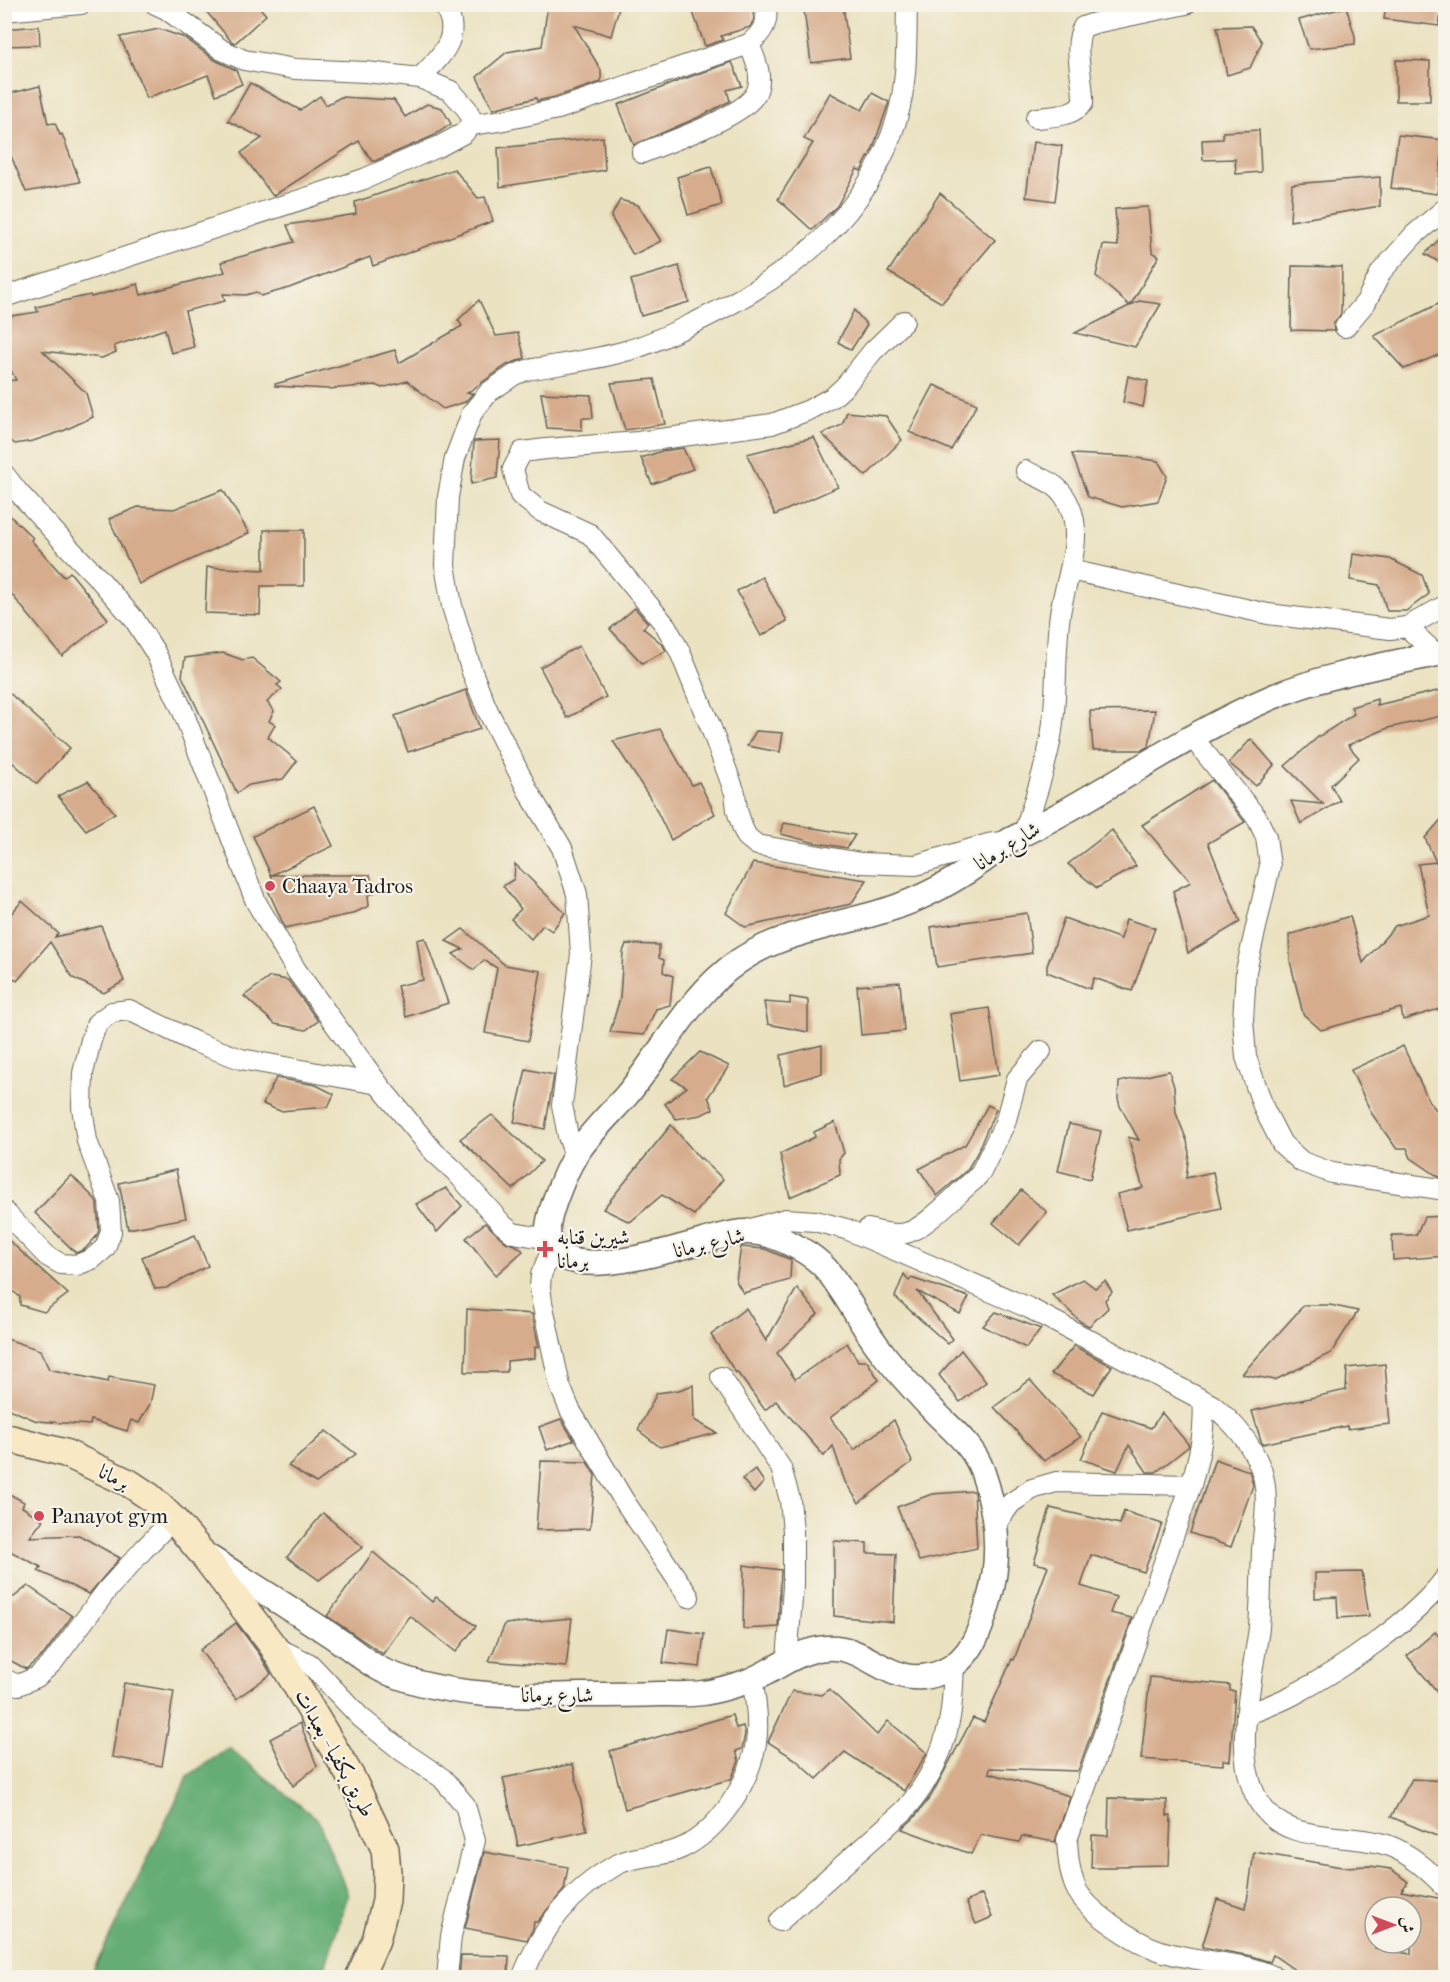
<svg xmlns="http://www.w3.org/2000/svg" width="1450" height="1982" font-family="'IM FELL French Canon',Amiri,serif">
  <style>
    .forest { fill: #65ad74; stroke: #406448; stroke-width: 1.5 }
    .building { fill: #d6ac8c; fill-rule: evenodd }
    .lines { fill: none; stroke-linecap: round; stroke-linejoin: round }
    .minor-casing { stroke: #646156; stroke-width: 22 }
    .tertiary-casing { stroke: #646156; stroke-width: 27 }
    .secondary-casing { stroke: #646156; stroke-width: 30 }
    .minor { stroke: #fff; stroke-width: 20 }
    .tertiary { stroke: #fff; stroke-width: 24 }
    .secondary { stroke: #f8e8c3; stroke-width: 27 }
    .poi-dot { fill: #d1495b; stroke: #f7f3e8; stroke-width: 2 }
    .labels { text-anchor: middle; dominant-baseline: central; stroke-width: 4.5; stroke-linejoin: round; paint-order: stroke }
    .street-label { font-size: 21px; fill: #1c1c1c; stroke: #f7f3e8 }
    .poi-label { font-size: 21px; fill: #1c1c1c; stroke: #f7f3e8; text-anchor: start }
  </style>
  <rect width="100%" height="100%" fill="#f7f3e8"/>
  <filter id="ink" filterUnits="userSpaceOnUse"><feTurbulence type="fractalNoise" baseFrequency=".0167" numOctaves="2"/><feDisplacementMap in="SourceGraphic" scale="12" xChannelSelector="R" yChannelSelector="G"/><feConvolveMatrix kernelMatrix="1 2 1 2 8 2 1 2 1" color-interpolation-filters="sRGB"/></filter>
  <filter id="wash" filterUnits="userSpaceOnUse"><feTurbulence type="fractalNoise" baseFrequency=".008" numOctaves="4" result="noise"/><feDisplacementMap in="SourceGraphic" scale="24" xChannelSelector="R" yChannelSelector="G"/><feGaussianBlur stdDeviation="1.35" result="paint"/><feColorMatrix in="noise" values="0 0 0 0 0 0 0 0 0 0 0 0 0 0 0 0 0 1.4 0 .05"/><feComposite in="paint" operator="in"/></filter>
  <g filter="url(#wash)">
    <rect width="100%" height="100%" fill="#ebe2c1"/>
    <path class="forest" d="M229,1748L318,1820L348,1895L322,1977H90L188,1776Z"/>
    <g id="blocks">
      <g class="building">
        <path d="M200,4H257L266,15L235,43L231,41Z"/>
        <path d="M548,4H620L611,36L574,25L601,70V82L555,97L537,101L536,98L493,109L477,77L507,52L542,46Z"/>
        <path d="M690,4H752L754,19L750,27L721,36L723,40L705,46Z"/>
        <path d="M1386,4H1442L1439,26L1384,19Z"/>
        <path d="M843,5L850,58L811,63L804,10Z"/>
        <path d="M1346,7L1355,36V44L1309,49L1299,20Z"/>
        <path d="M39,26L40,45L4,46V29Z"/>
        <path d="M1251,26L1262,42L1250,68L1227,75L1217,27Z"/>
        <path d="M159,29L185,38L215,60L236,70L242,84L216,95L208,75L147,98L120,37Z"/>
        <path d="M1396,60L1430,61V101H1396Z"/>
        <path d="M732,62L742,86L727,90L730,101L699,117L634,145L618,105L681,80Z"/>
        <path d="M250,83L300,110L320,96L326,105L341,97L394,100L405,117L427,104L442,108L451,124L433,136L375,161H372L359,141L273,196L241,153L262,138L228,121Z"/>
        <path d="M40,86L48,124L55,123L60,135L62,134L80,182L26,192L4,139V95Z"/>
        <path d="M830,93L862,110L872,93L889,102L873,148L861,171L857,169L837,206L812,230L778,199L813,143L804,139Z"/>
        <path d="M1259,130L1261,172L1236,174L1235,159L1203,160L1202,140L1223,139V132Z"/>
        <path d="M1398,135L1444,140L1437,194L1391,188Z"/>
        <path d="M603,137L605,170L500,187L498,148Z"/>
        <path d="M1033,142L1062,146L1055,201L1026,197Z"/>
        <path d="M711,167L722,205L688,215L677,177Z"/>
        <path d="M454,169L478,198L485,197L493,221L373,266L370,257L289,288L261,296L256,292L246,295L223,294L225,301L185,311L194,347L171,353L165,329L114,346L116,352L102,358L43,351L86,393L93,417L63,431L33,441L15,444L4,435V381L16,380L4,357V317L38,312L36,307L90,295L91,297L138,284L141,295L225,272L221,262L294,242L287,225L356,214L355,202Z"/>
        <path d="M1380,177V206L1290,221L1292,184Z"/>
        <path d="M940,193L995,240L942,303L888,272Z"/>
        <path d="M620,200L638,205L661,241L633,255L611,217Z"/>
        <path d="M1148,207L1152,252L1159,256L1130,306L1096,276L1103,245L1118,246L1115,209Z"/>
        <path d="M1446,232V266L1425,254Z"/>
        <path d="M679,266L689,302L641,316L631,280Z"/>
        <path d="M1292,266L1342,267L1341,314L1333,324L1334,331L1291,330Z"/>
        <path d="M479,300L496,336L518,333L525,358L507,365L467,393H473L465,402L443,409L407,381L382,388L375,385L328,389L275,386V384L395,350L399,363L462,326L458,320Z"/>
        <path d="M1446,300V352L1404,369L1374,336Z"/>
        <path d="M1139,301L1161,304L1135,347L1075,333Z"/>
        <path d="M854,310L867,325L851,350L838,342Z"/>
        <path d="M1128,376L1148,381L1143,407L1123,402Z"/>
        <path d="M654,379L665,424L625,430L611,383Z"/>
        <path d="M934,385L977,404L951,450L909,432Z"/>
        <path d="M541,393L591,395L593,418H582V430L547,428Z"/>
        <path d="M847,412L886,416L902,440L866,476L822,434L842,425Z"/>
        <path d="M814,437L838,487L775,515L747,454Z"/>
        <path d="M500,440L497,478L471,484L474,441Z"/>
        <path d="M683,448L693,469L652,484L641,458L662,451Z"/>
        <path d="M1072,454L1130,457L1158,461L1167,476L1158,501L1122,507L1088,497Z"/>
        <path d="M223,490L249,533L139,584L109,519L138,507L174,509Z"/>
        <path d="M4,510L33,538L31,540L64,577L70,572L108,619L62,656L4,585Z"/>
        <path d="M264,530H304V586H261L260,615L205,613L207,567L264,570Z"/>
        <path d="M1353,554L1390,559L1422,575L1429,594L1406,611H1387L1379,585L1350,580Z"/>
        <path d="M762,577L787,621L761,636L737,591Z"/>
        <path d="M635,608L648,623L643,628L662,644L666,651L642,663L610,629Z"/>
        <path d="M579,646L606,697L567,718L540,667Z"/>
        <path d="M223,653L243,660L252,658L281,682L277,685L282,689L267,702L274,711L269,721L275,725L268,737L297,761L283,779L249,785L237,793L182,676L185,658Z"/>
        <path d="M4,688L70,748L37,784L4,755Z"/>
        <path d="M1446,689V715L1388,728L1348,745L1359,758L1331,785L1340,801L1301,824L1291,801L1323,804L1285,766L1318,737L1354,714L1351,707L1377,699V705Z"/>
        <path d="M466,690L480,729L408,752L395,716Z"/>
        <path d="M1155,710L1149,746L1142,750H1093L1090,711Z"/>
        <path d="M660,729L692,785L699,782L715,814L671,840L652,801L613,741Z"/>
        <path d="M756,731L783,733L780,752L747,746Z"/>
        <path d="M1251,739L1274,765L1256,786L1229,763Z"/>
        <path d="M1212,780L1245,822L1208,843L1240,922L1188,953L1173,891L1191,882L1142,825Z"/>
        <path d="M88,781L115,813L86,830L58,796Z"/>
        <path d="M314,806L333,846L272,875H370L374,893L368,895L369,906L352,914L285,928L268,890L277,888L253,836Z"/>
        <path d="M1446,814V1007L1403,1020L1401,1008L1321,1030L1303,1014L1290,961L1289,935L1350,916L1363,963L1395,926L1429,915L1418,864L1436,862L1425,838Z"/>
        <path d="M784,823L855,835L847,848L812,842L781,834Z"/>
        <path d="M1112,830L1136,866L1097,888L1068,864Z"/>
        <path d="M753,863L867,880L851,904L745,927L726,913Z"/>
        <path d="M515,864L565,913L552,931L543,925L531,939L511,919L521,909L503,886L514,879Z"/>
        <path d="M22,901L58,933L55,937L101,926L124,981L104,993L73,978L50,942L17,981L4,970V922Z"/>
        <path d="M1027,913L1032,953L937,967L931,927Z"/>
        <path d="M1064,918L1121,939L1126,919L1155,928L1132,991L1094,978L1090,989L1047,972V966Z"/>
        <path d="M463,929L505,965L541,971L528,1041L485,1033L497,968L484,960L474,970L453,954L463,949L446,941Z"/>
        <path d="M425,938L448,1003L406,1017L397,986L423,980L417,940Z"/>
        <path d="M626,944L659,945V958L664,960L663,972L673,976L670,1005L656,1009L644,1035L610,1032L620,998L623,952Z"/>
        <path d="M270,977L288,980L318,1021L306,1030L275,1024L244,996Z"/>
        <path d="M900,982L904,1031L861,1035L857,986Z"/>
        <path d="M790,997L808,1000V1032L768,1024L764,1002L790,1004Z"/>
        <path d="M989,1008L999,1075L960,1081L950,1014Z"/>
        <path d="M822,1045V1073L784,1085L781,1055Z"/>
        <path d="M1403,1046L1429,1101L1446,1122V1178L1439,1177L1411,1158L1407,1148H1396L1372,1114L1351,1070Z"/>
        <path d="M700,1052L729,1066L708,1097L713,1109L701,1115L676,1119L665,1104L687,1087L672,1079Z"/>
        <path d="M526,1069L554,1075L545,1129L514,1122Z"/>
        <path d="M1169,1071L1174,1087L1176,1113L1187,1141L1189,1153L1186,1178L1213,1172L1221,1208L1127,1230L1117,1194L1143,1188L1128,1137L1139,1140L1120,1106L1118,1099L1119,1082Z"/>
        <path d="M276,1078L316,1085L334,1094L328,1107L280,1111L263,1104Z"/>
        <path d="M988,1105L996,1109L976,1155L967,1170L937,1196L919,1169L965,1145Z"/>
        <path d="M492,1115L542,1161L513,1189L460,1139Z"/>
        <path d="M835,1122L844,1153L839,1159L840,1175L790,1197L780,1154L815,1137L814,1132Z"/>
        <path d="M1069,1124L1101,1131L1090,1179L1058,1171Z"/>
        <path d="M671,1125L700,1159L701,1158L723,1179L694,1215L662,1195L630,1222L603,1209Z"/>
        <path d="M176,1170L186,1218L128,1229L119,1183Z"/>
        <path d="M71,1175L95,1199L97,1204L99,1230L96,1237L85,1249L76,1253L35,1213Z"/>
        <path d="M446,1188L462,1206L437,1232L416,1204Z"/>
        <path d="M1021,1190L1047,1212L1019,1245L993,1223Z"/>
        <path d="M1446,1216V1256L1393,1260L1392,1235H1416L1424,1217Z"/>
        <path d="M485,1223L506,1242L517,1246L523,1251L496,1275L466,1238Z"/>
        <path d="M195,1235L208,1266L166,1288L155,1289L142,1257Z"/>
        <path d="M4,1236L68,1294L44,1312L20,1305V1297L4,1284Z"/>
        <path d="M741,1247L765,1249L791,1260L790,1280L743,1293L736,1281Z"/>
        <path d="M904,1274L909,1281L911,1278L969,1297L960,1314L917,1291L953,1339L948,1344L895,1297Z"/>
        <path d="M1083,1279L1095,1288L1105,1281L1112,1292L1105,1300L1108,1308L1089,1326L1081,1322L1052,1295Z"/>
        <path d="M797,1288L818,1314L777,1353L795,1379L847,1343L858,1361H867L879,1380L830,1418L854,1450L894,1420L912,1462L859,1503L845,1482L833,1446L824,1456L776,1401L765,1410L737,1372L736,1373L711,1335L746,1308L766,1341Z"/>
        <path d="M1304,1305H1330L1358,1311L1331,1353L1275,1380L1242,1374Z"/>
        <path d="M467,1309L532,1314L539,1347H535V1358L507,1361V1372H465Z"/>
        <path d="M996,1312L1041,1329L1026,1348L983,1326Z"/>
        <path d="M4,1338L40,1350L49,1369L108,1382L109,1377L154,1385L150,1404L139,1423L131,1420L127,1431L91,1420L90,1425L37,1421L4,1407Z"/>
        <path d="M1074,1346L1112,1366L1094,1394L1051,1374Z"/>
        <path d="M961,1350L986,1382L960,1402L939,1375Z"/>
        <path d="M1385,1364L1390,1424L1347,1429V1426L1262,1444L1252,1411L1346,1390L1347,1368Z"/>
        <path d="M1030,1380L1081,1437L1044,1461L994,1407Z"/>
        <path d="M693,1385L694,1420L717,1433L660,1447L638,1430L657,1393L679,1390Z"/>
        <path d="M1102,1411L1151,1428L1162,1413L1189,1445L1188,1447L1156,1472H1147L1129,1445L1117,1471L1081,1459Z"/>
        <path d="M561,1419L574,1440L547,1450L539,1427Z"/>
        <path d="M326,1431L356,1454L316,1483L288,1466Z"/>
        <path d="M1215,1459L1249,1471L1252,1481L1253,1485L1231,1547L1190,1533Z"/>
        <path d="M541,1461L587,1462L595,1475L590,1529L536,1530Z"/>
        <path d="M755,1469L764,1482L754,1493L742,1479Z"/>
        <path d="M4,1491L24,1502L22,1507L43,1520L30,1537L79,1535L120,1558L89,1594L38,1571L41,1567L4,1548Z"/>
        <path d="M974,1491L977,1548L919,1561L897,1507L932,1494Z"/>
        <path d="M1050,1508L1120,1524L1124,1511L1162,1524L1144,1572L1091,1555L1081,1586L1116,1597L1110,1613L1132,1618L1078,1771L990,1768L989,1773L1070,1796L1055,1842L1022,1836L1019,1842L981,1835L971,1854L902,1829L914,1818L931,1796L973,1718L984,1722L1012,1659L1014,1660L1048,1566L1034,1563Z"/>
        <path d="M323,1513L363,1547L319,1580L287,1557Z"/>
        <path d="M834,1541L867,1543V1553L896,1554L893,1622L834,1616Z"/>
        <path d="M373,1552L432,1602L436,1597L476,1626L456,1652L410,1616L383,1654L327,1616Z"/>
        <path d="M744,1565L781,1570L778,1627L743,1629Z"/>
        <path d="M1362,1572L1369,1616L1338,1618L1337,1597L1315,1598V1573Z"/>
        <path d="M28,1586L72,1616L44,1654L26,1669L4,1657V1596L14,1597Z"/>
        <path d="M572,1618L566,1667L489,1661L505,1624Z"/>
        <path d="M236,1623L260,1655L271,1674L236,1699L200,1650Z"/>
        <path d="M668,1629L704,1634L700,1667L663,1663Z"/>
        <path d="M1435,1632L1446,1644V1702L1407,1656Z"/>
        <path d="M1150,1677L1230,1685V1691H1235L1230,1761L1223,1760V1765L1141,1759Z"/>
        <path d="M124,1683L174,1691L162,1766L112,1757Z"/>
        <path d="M829,1689L877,1735L888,1721L927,1753L904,1791L845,1752L817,1779L795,1759L768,1742L792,1691L822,1695Z"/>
        <path d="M732,1715L736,1728L743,1726L745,1734L742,1749L736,1751L739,1761L731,1779L625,1809L610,1751Z"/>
        <path d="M300,1723L317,1766L293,1786L270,1739Z"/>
        <path d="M573,1764L587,1831L518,1846L503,1778Z"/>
        <path d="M1412,1779L1446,1781V1840L1391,1817Z"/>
        <path d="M1109,1798L1167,1800V1816H1171L1169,1865L1116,1866V1868H1091L1092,1835L1108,1836Z"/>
        <path d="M484,1852L568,1867L564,1890L537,1922H534L533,1929L527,1940L465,1928Z"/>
        <path d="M1254,1852L1342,1867L1370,1866L1391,1869L1408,1882L1401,1891L1443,1899L1446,1903V1977H1305L1273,1955L1270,1962L1251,1956L1202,1947L1217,1899L1246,1908ZM1375,1907H1411V1954L1375,1948Z"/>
        <path d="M982,1894L992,1917L976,1924L966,1902Z"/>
        <path d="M461,1955L509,1956L508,1977H459Z"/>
      </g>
    </g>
  </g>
  <g filter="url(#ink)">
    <use href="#blocks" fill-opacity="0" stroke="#646156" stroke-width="1.5"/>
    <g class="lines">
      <g class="minor-casing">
        <g id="minor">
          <path d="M4,11L81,4"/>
          <path d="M420,78C440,57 465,36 443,4"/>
          <path d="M1036,118C1054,116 1071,117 1083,103C1084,80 1072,47 1083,27L1095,23L1186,4"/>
          <path d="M470,125L504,120L558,109L749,44C762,33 770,22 765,4"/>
          <path d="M642,153C668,142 744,117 756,93C764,76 755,59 749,44"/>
          <path d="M4,297L364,179L440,146L464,133L470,125L471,118L467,109L451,91L420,78L366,72L295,69L244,60L222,50L166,9L155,4"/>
          <path d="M904,321L873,351L845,386L833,397L809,410L772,424L638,442L546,449L522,452L513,469L520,495L540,511L590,534L666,626L680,652L711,728L735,793L737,810L743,829L747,837L757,845L861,863L916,865L988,844L1008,841"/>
          <path d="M1345,327L1366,302L1381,272L1414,235L1446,208"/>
          <path d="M4,474L18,492L70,549L100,580L134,619L155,652L182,709L256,902L296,970L378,1084L434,1152L455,1171L503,1225L513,1233L537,1237H548"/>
          <path d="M1070,570L1268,614L1390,629L1407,627L1446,605"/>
          <path d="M1407,627L1436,654"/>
          <path d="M1193,738L1257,818L1266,837L1270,866L1246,971L1243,1020L1246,1057L1264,1109L1282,1144L1302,1162L1332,1173L1446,1190"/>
          <path d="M1024,834C1033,802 1046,769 1051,737C1058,697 1054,655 1060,614C1065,580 1084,540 1070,507C1061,484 1046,481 1026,471"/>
          <path d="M575,1156L568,1136L562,1105L581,954L577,894L562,848L528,791L487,709L472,672L452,606L445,565L448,497L455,458L472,413L489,392L514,375L527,370C560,364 597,360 629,350C654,343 677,331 700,320C790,276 868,217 897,118C908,81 906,42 907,4"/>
          <path d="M4,1211L47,1256L61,1264L77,1265L92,1259L105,1248L111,1232L109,1201L87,1141L82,1107L83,1073L91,1040L97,1023L112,1012L129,1010L195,1042L241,1059L378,1084"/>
          <path d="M868,1229C880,1232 894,1236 906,1233C926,1228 956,1194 974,1180L981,1172L1005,1123L1017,1079L1041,1051"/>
          <path d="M747,1230L785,1219L815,1221L846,1229L1029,1308L1212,1405C1234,1423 1250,1441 1261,1469C1270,1494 1264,1524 1262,1550C1261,1576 1261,1602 1259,1627C1257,1645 1253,1663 1251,1681C1245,1720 1238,1766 1259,1802C1285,1846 1345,1831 1387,1845C1410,1853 1429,1871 1446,1888"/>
          <path d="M553,1247L541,1275L540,1287L542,1302L560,1386L570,1410L623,1499L689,1597"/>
          <path d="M721,1377L781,1468L790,1500L793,1531V1587L787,1659"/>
          <path d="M1203,1400C1206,1429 1199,1457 1191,1485L1067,1840C1068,1856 1069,1871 1075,1886C1085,1911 1136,1943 1161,1951C1201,1964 1238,1959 1277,1978"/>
          <path d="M996,1524L1011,1503L1032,1489L1056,1482L1191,1485"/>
          <path d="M273,1646L310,1664L360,1717L402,1751L442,1778L465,1805L475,1840L451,1936L447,1978"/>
          <path d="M4,1679L18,1685L37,1677L53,1662L107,1590L144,1549L173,1519"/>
          <path d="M1246,1715C1261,1709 1278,1703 1293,1695C1339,1671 1416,1619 1446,1577"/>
          <path d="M780,1921L905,1810C928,1783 944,1753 950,1717C953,1700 953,1682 954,1665"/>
          <path d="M522,1978C542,1928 569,1892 616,1865C636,1854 661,1858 682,1848C719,1830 749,1784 756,1743C759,1723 756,1700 752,1680"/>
        </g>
      </g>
      <g class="tertiary-casing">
        <path id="tertiary" d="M207,1556C251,1584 295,1611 338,1640C353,1650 368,1664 384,1671C445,1697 516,1697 581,1695C607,1695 633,1695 659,1694C673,1694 689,1695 703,1693C717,1691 733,1686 746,1682C774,1672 795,1650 827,1648C872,1645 890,1693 942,1672C972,1659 981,1629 989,1600C1001,1557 997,1512 982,1470C972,1444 952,1430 933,1410C916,1392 897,1372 882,1352C861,1326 847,1294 826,1269C813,1254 788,1241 769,1235C760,1233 746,1231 736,1233C703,1237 545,1301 548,1228C549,1211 566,1170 575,1156C587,1136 610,1114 626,1096C664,1051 688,996 739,961C784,930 844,925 896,907C938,892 976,868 1010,840C1099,798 1179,737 1270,698C1326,674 1386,665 1446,652"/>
      </g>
      <g class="secondary-casing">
        <path id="secondary" d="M4,1437L65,1453L129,1483L150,1497L173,1519L201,1552L273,1646L352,1779L385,1849L387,1872L386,1901L376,1940L359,1978"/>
      </g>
      <use href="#minor" class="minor"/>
      <use href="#tertiary" class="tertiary"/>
      <use href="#secondary" class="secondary"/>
    </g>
  </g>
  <g class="poi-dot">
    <circle cx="270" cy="886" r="6"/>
    <path d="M542 1240h6v6h6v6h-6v6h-6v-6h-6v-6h6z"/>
    <circle cx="39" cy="1516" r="6"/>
  </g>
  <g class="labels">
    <g class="street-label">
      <text transform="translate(1007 846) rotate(-32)">شارع برمانا</text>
      <text transform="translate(709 1243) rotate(-13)">شارع برمانا</text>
      <text transform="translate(114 1477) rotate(27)">برمانا</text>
      <text x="557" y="1695">شارع برمانا</text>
      <text transform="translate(335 1753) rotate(61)">طريق بكفيا - بعبدات</text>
    </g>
    <g class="poi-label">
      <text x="282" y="886">Chaaya Tadros</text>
      <text x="557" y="1237">شيرين قنابه<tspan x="557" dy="24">برمانا</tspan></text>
      <text x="51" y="1516">Panayot gym</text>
    </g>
  </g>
  <rect width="1450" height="1982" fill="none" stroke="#f7f3e8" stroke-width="24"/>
  <g transform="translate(1393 1925) rotate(90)"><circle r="28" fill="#f7f3e8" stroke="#9f9d96" stroke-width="1.5"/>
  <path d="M0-4.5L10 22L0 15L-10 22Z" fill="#d1495b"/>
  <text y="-9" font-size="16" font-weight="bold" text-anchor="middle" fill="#1c1c1c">ش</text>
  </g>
</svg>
